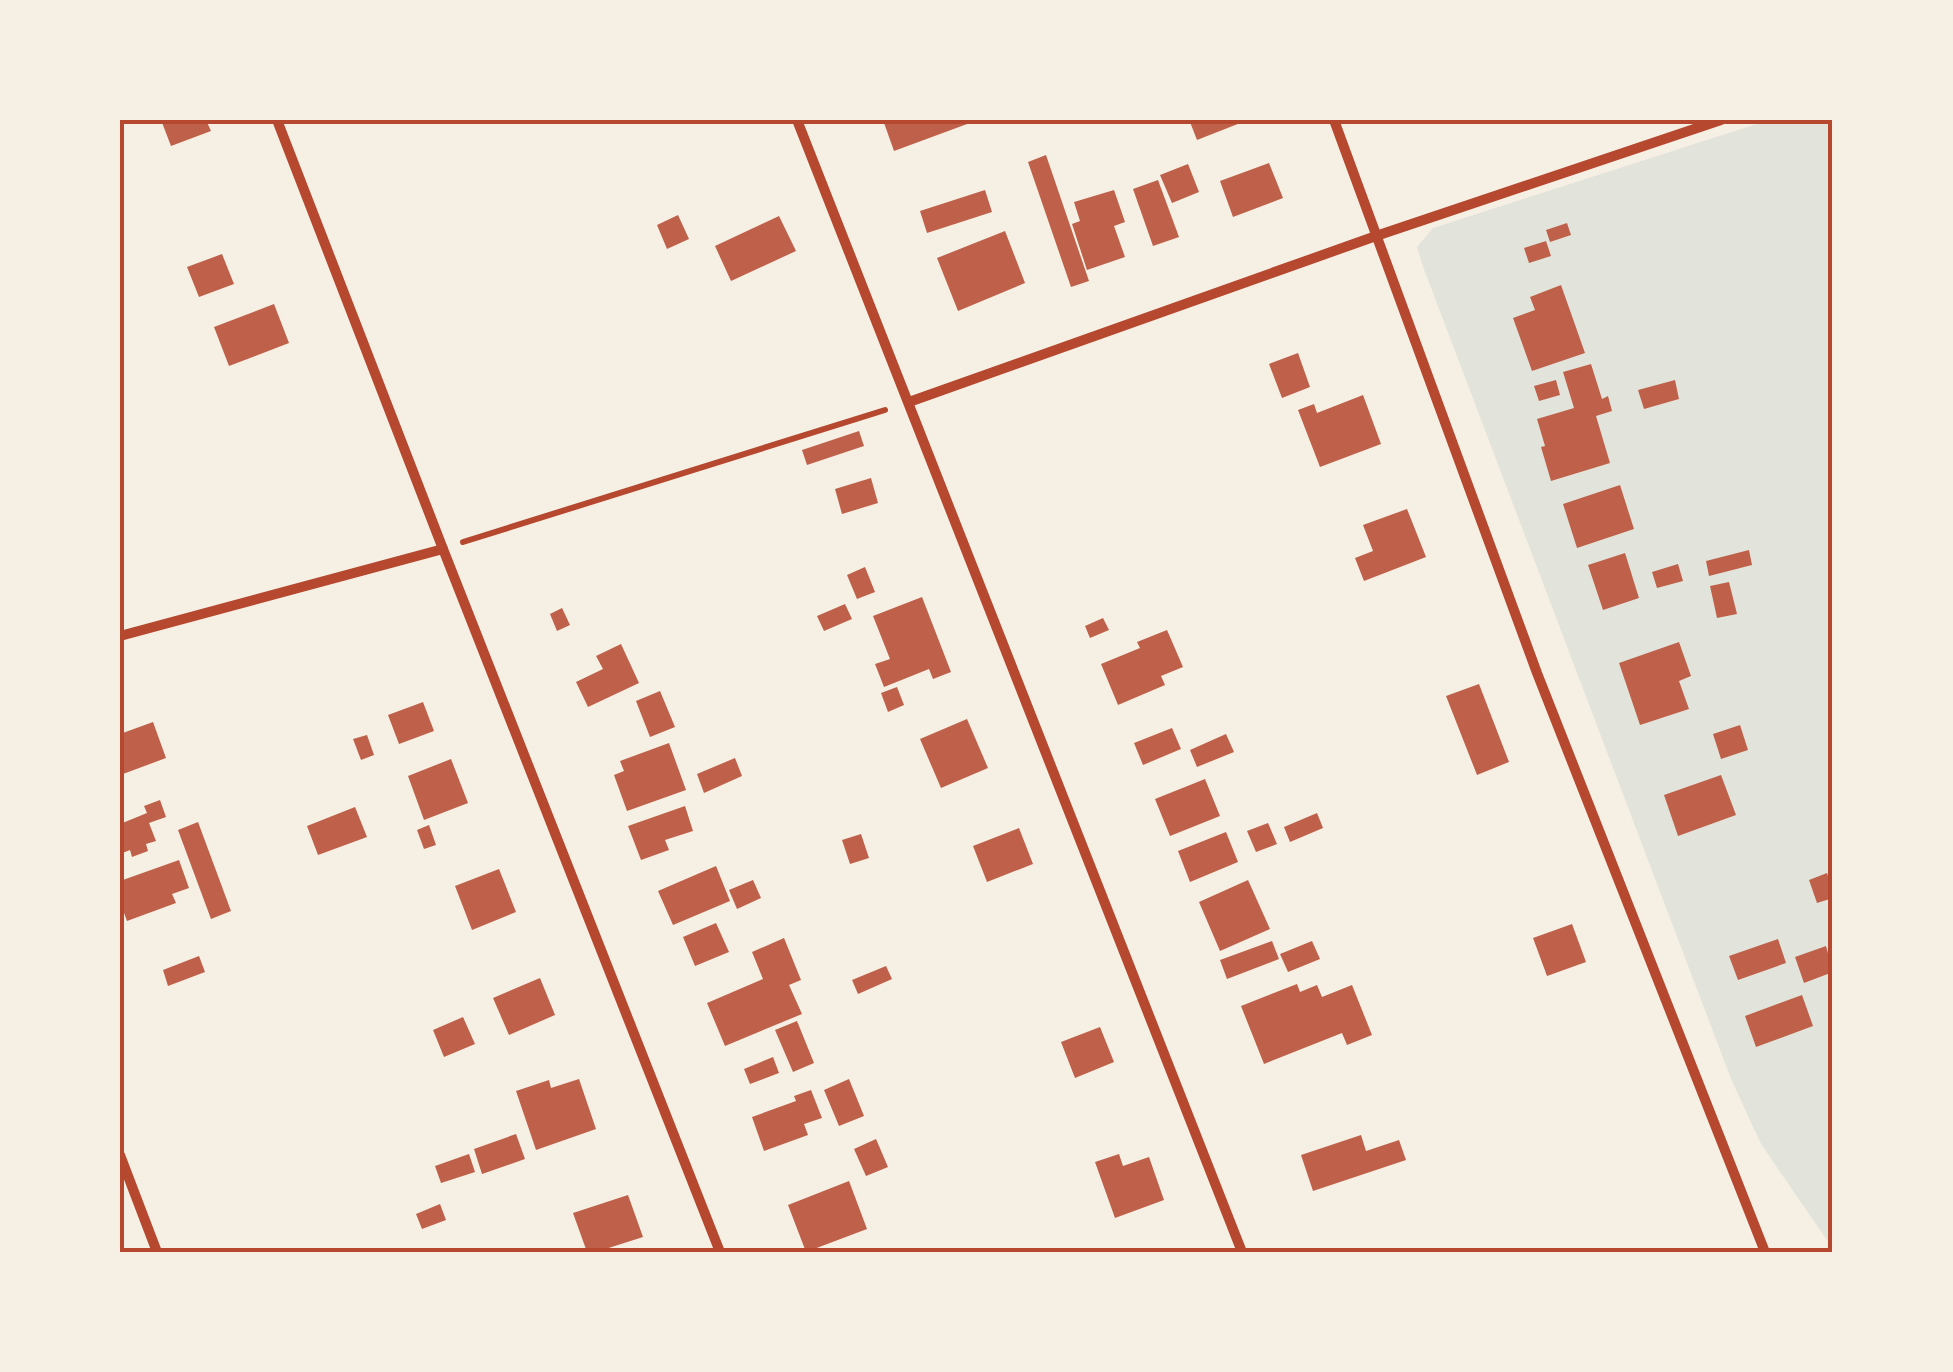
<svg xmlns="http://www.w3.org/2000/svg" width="1953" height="1372" font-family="Lora,serif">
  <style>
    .green { fill: #e2e4dc }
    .building { fill: #bf614a }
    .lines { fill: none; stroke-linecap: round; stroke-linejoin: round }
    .path { stroke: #b5482f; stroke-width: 6 }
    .minor { stroke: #b5482f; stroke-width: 10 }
    .neatline { fill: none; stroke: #b5482f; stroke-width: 4 }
  </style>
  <rect width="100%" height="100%" fill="#f6efe4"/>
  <path class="green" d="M1769,120H1833V1249L1761,1144L1731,1079L1422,264L1417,247L1433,228Z"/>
  <g class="building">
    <path d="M161,120H206L211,131L171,146Z"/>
    <path d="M883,120L939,122L978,120L894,151Z"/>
    <path d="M1195,120H1248L1197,140L1190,122Z"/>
    <path d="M1046,155L1089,281L1071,287L1028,162Z"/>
    <path d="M1269,163L1283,198L1233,217L1220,181Z"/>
    <path d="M1188,164L1199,192L1172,203L1160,175Z"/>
    <path d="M1158,180L1179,237L1153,246L1133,189Z"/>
    <path d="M985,190L992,212L927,233L920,211Z"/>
    <path d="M1114,190L1125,222L1114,226L1125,257L1087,270L1072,224L1080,221L1074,202Z"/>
    <path d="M678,215L689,239L667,249L657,225Z"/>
    <path d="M779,216L796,251L731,281L715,246Z"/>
    <path d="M1567,223L1571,235L1550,242L1546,230Z"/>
    <path d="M1005,231L1025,283L958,311L937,258Z"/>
    <path d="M1546,241L1551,256L1529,263L1524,248Z"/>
    <path d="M222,254L234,284L199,297L187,267Z"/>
    <path d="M1561,285L1585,353L1532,371L1513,318L1535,310L1530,297Z"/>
    <path d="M274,304L289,343L229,366L214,327Z"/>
    <path d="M1298,353L1310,387L1282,398L1269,364Z"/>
    <path d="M1591,364L1602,399L1608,396L1612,411L1596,416L1610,463L1551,481L1541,447L1545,446L1537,419L1574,408L1563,372Z"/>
    <path d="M1556,380L1560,395L1539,401L1534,386Z"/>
    <path d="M1675,380L1679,399L1644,409L1638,390Z"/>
    <path d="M1363,395L1381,444L1320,467L1298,410L1314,404L1317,413Z"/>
    <path d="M859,431L864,446L807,465L802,450Z"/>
    <path d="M871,478L878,503L842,514L835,489Z"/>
    <path d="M1620,485L1634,529L1577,548L1563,504Z"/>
    <path d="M1407,509L1426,557L1364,581L1355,558L1373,551L1363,525Z"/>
    <path d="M1749,550L1752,565L1709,576L1706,561Z"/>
    <path d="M1625,553L1639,598L1603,610L1588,565Z"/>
    <path d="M1678,564L1683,581L1657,588L1652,572Z"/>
    <path d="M865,567L875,592L857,599L847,575Z"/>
    <path d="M1729,582L1737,614L1717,618L1710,586Z"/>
    <path d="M922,597L951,672L933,679L929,669L884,687L875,664L890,659L873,616Z"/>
    <path d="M845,604L852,619L824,631L817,616Z"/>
    <path d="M562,608L570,625L557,631L550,614Z"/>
    <path d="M1103,618L1109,630L1090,638L1085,626Z"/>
    <path d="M1167,630L1183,667L1161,676L1165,685L1118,705L1101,664L1140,648L1137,642Z"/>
    <path d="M1679,642L1691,676L1679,681L1689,709L1640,725L1619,663Z"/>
    <path d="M621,644L639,683L588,707L576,682L603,669L596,656Z"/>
    <path d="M1479,684L1509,762L1477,775L1446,696Z"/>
    <path d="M897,687L904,705L888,712L881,693Z"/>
    <path d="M660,691L675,727L650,737L636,701Z"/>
    <path d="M423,702L434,731L399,744L388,715Z"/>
    <path d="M967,719L988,768L941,788L920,739Z"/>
    <path d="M153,722L166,758L123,774L120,767V734Z"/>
    <path d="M1740,725L1748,750L1721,759L1713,734Z"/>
    <path d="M1172,728L1181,749L1143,765L1134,743Z"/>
    <path d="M1226,734L1234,752L1197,767L1190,750Z"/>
    <path d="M367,735L374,755L361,760L353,739Z"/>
    <path d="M669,743L686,790L627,811L614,775L624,771L620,761Z"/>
    <path d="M735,758L742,776L704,793L697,774Z"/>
    <path d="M451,759L468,803L424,820L408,776Z"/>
    <path d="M1721,775L1736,815L1678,836L1664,795Z"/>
    <path d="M1205,779L1220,816L1170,836L1155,799Z"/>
    <path d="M160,800L166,817L149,823L156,841L146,844L148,851L132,857L130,850L120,854V824L147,813L144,806Z"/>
    <path d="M685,806L693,831L665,840L669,850L641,860L628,826Z"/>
    <path d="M355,807L367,837L318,855L307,826Z"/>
    <path d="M1317,813L1323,828L1290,842L1284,827Z"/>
    <path d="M198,822L231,911L211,919L178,830Z"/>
    <path d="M1268,823L1277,844L1256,852L1247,831Z"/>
    <path d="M429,825L436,845L424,849L417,830Z"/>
    <path d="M1019,828L1033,864L987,882L973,846Z"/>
    <path d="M1226,832L1238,862L1190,882L1178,851Z"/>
    <path d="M861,834L869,858L850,864L842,840Z"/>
    <path d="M179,860L189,888L172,894L176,903L127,921L120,902V881Z"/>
    <path d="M716,866L730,901L673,925L658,891Z"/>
    <path d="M499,869L516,912L472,930L455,886Z"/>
    <path d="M1827,873L1833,890V898L1817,903L1809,880Z"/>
    <path d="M753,880L761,898L737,909L729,890Z"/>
    <path d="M1248,880L1270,929L1220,951L1199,902Z"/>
    <path d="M716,923L729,952L695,966L683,937Z"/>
    <path d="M1572,924L1586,962L1547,976L1533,938Z"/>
    <path d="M784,938L801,980L789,985L802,1014L725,1046L707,1003L763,979L752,952Z"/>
    <path d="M1778,939L1786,963L1738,980L1729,956Z"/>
    <path d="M1272,941L1279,959L1227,979L1220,960Z"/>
    <path d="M1312,941L1320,959L1288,972L1280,954Z"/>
    <path d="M1826,946L1833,972L1804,983L1795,957Z"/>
    <path d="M199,956L205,972L168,986L163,970Z"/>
    <path d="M886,966L892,979L858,994L852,980Z"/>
    <path d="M540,978L555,1015L509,1035L493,998Z"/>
    <path d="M1297,984L1300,992L1317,985L1322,997L1352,985L1372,1035L1347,1045L1342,1033L1264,1064L1241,1006Z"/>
    <path d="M1802,995L1813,1026L1756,1047L1745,1016Z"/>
    <path d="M463,1017L475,1044L444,1057L433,1030Z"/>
    <path d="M797,1021L814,1063L793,1072L775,1030Z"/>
    <path d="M1100,1027L1114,1062L1075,1078L1061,1042Z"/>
    <path d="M773,1057L779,1073L750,1084L744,1069Z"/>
    <path d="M579,1079L596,1129L536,1150L516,1091L549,1080L551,1088Z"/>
    <path d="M849,1079L864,1116L839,1126L824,1090Z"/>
    <path d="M811,1090L822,1118L804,1124L808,1135L764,1151L752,1117L796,1101L794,1096Z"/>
    <path d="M516,1134L525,1159L482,1174L474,1149Z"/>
    <path d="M1361,1135L1366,1151L1399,1140L1406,1160L1313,1191L1301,1155Z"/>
    <path d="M876,1139L888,1167L866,1176L854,1149Z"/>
    <path d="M469,1154L475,1172L441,1183L435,1166Z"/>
    <path d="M1119,1154L1123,1166L1149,1157L1164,1200L1115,1218L1095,1162Z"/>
    <path d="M849,1181L867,1229L806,1252L788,1205Z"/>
    <path d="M628,1195L643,1237L596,1252H587L573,1213Z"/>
    <path d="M440,1204L446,1220L422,1229L416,1214Z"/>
  </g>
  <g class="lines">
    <path class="path" d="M463,542L885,410"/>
    <g class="minor">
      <path d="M277,120L443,549L720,1252"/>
      <path d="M797,120L1242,1252"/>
      <path d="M1334,120L1537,673L1765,1252"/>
      <path d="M909,402L1376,236L1721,120"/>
      <path d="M120,636L443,549"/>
      <path d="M120,1155L157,1252"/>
    </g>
  </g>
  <rect width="1953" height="1372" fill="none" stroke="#f6efe4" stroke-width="245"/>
  <rect x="122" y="122" width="1708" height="1128" class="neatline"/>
</svg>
